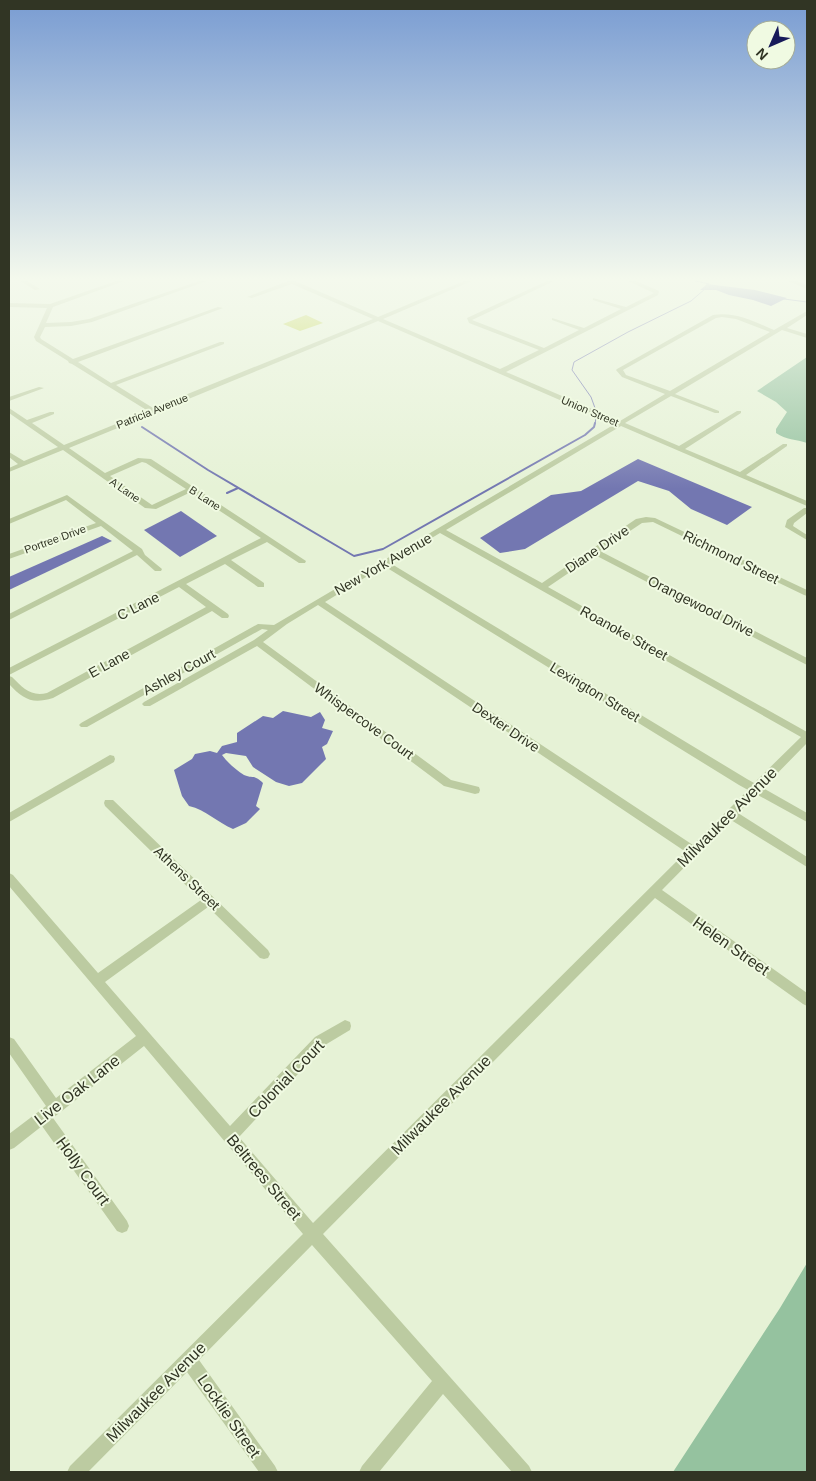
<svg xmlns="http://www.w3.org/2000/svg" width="816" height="1481" font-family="Arial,sans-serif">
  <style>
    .green { fill: #95c29f }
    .water { fill: #7377b1 }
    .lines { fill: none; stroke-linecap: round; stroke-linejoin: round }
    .stream-far1 { stroke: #7377b1; stroke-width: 1 }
    .stream { stroke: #7377b1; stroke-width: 2 }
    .building { fill: #bbcf37 }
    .minor { fill: #bccba1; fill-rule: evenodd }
    .labels { text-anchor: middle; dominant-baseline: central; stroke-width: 4; stroke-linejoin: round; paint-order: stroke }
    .far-street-label { font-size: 11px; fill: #313524; stroke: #f0fae2 }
    .street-label { font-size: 14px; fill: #313524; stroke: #f0fae2 }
    .near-street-label { font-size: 16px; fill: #313524; stroke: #f0fae2 }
  </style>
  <rect width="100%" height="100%" fill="#e6f2d6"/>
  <g class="green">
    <path d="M807,357V443C796,439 786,440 776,433V429L787,412L776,402L757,391Z"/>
    <path d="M807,1263V1472H673L780,1308Z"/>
  </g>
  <g class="water">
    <path d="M707,284L755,290L787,298L771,306L753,300L729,295L716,290H700Z"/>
    <path d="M638,459L752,507L727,525L691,509L669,491L638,481L525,549L500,553L480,538L551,495L581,491Z"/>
    <path d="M181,511L217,536L180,557L144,530Z"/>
    <path d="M102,536L112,541L9,590V577Z"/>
    <path d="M283,711L311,717L320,712L325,720L322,728L333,731L327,744L322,747L326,759L302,783L289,786L276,782L253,767L246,756L226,753L222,755C228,763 236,770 244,775C253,779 254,774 263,783L256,806L260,809L246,823L233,829C217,822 206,810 189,806L182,796L174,770L192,759L195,754L210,751L217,753L222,746L237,742V733L263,716L273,718Z"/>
  </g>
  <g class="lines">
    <g class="stream-far1">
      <path d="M696,281L709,284"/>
      <path d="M784,299L807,302"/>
      <path d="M595,408L591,397L572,370L574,362L628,332L691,301L705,289"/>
      <path d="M595,424L596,418"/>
    </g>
    <g class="stream">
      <path d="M142,427L208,470L354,556L383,549L585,435L594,427L595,423"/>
      <path d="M227,493L238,488"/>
    </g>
  </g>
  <path class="building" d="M306,315L323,323L300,331L283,324Z"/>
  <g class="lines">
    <g class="minor">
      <path d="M20,281H27L40,289L35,290Z"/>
      <path d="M116,281H124L53,307L46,323L71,322L89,319L199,281H207L92,322L71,326L45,327L40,337L41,339L73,359L218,307L223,308L78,362L111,383L220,342H224V344L116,385L153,408L373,319L292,284L252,298L247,297L288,281H295L378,317L464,281H472L383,319L500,369L539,350L469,323L467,318L547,281H554L472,320L544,348L579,330L552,320V318L584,328L621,309L593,300V298L626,307L654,293L628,281H636L659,291L658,295L506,372L620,421L665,394L622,377L616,370L617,369L713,315C735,311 755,322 774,330L807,311V315L787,328L807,334V338L782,330L675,394L719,411V413H715L671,396L625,423L679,446L737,411H741V413L685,449L740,472L783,444H787V446L746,475L807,501V506L621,426L446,530L542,583L636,519L646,517L655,518L807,590V596L804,595L653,522L642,523L600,551L807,658V665L595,555L548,587L807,732V743L763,788L807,813V822L756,794L738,813L807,857V867L731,820L662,890L807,993V1006L803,1004L655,898L323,1234L529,1466L532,1472H512L443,1394L379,1472H359L362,1466L432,1381L312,1245L199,1360L275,1466L278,1472H259L187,1372L88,1472H67L70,1466L303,1234L144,1046L53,1118L127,1221L129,1226L127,1231L122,1233L117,1231L42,1126L14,1148L9,1150V1134L46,1106L9,1053V1037L14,1039L56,1098L136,1036L9,886V873L13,875L98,973L201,900L105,806L104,803L105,800H113L268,950L270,954L268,958L264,959L260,958L208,907L105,982L230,1126L315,1037L345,1020L350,1022L351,1026L350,1030L325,1045L239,1137L313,1223L686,852L318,605L287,624L263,642L451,780L479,787L480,790L479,793L475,794L444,786L257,646L150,706H144L142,704L144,702L254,640L268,630L262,629L87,727H81L79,725L81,723L258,624L274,625L615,424L378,321L69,448L105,473L138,458L151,459L306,561L305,563H299L267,542L231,560L264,583V587H258L225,564L186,584L228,614L229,616L228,618H222L212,611L53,698C32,704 24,700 9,684V676L12,677C23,688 31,697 47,693L206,607L179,587L9,675V668L261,538L191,492L156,509L145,508L63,450L9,472V468L18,464L9,457V452L24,461L58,447L9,413V408L27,420L50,412H54V414L32,423L64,445L148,411L72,364L69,363L68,361L36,341L34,337L47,308L9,307V303L50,304ZM722,317L736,319L770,332L670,391L626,375L623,370L716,318ZM142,462L146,463L186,489L152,505L110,476ZM440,533L801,737L754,783L747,779L390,563ZM384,566L739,785L748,790L693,845L325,602Z"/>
      <path d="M788,281H796L807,285V289Z"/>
      <path d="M39,387L44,388L9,401V397Z"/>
      <path d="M67,495L142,549L145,555L162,569L161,571H155L137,555L9,620V614L133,551L101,526L9,559V554L96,523L66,500L9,524V519Z"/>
      <path d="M804,508H807V513L794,523L793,526L807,535V540L785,527L787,520Z"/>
      <path d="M110,755L114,756L115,759L114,762L9,822V813Z"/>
    </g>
  </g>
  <linearGradient id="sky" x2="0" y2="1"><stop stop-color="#799cd2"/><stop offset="0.57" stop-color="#f4f9ed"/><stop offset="1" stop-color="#f4f9ed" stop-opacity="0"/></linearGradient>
  <rect width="816" height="489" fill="url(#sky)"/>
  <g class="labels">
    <g class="far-street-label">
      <text transform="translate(152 411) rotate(-22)">Patricia Avenue</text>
      <text transform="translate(590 411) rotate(23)">Union Street</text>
      <text transform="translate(125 490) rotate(35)">A Lane</text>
      <text transform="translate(205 498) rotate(33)">B Lane</text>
      <text transform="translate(55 539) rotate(-20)">Portree Drive</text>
    </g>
    <g class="street-label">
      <text transform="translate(597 549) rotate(-34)">Diane Drive</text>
      <text transform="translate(731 557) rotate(26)">Richmond Street</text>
      <text transform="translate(383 564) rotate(-30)">New York Avenue</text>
      <text transform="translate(138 606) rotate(-27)">C Lane</text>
      <text transform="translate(701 606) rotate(27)">Orangewood Drive</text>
      <text transform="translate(624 633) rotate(29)">Roanoke Street</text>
      <text transform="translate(109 663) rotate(-29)">E Lane</text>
      <text transform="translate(179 672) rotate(-29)">Ashley Court</text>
      <text transform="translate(595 692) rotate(31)">Lexington Street</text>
      <text transform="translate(364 721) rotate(36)">Whispercove Court</text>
      <text transform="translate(506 727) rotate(34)">Dexter Drive</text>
      <text transform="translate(187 878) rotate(44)">Athens Street</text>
    </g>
    <g class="near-street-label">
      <text transform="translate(727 817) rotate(-45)">Milwaukee Avenue</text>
      <text transform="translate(731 946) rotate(35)">Helen Street</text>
      <text transform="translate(286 1079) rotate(-46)">Colonial Court</text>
      <text transform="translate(77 1090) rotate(-38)">Live Oak Lane</text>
      <text transform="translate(441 1105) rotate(-45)">Milwaukee Avenue</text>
      <text transform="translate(83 1171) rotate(54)">Holly Court</text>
      <text transform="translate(264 1177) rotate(50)">Beltrees Street</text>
      <text transform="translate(156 1392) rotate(-45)">Milwaukee Avenue</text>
      <text transform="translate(229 1416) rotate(55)">Locklie Street</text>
    </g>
  </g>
  <rect width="816" height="1481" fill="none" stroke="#313524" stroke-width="20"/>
  <g transform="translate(771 45) rotate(225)"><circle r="24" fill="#f0fae2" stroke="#a4ab96"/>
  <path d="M0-4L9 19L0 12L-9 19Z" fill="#171a59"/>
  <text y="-8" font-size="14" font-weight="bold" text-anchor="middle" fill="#313524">N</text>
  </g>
</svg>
